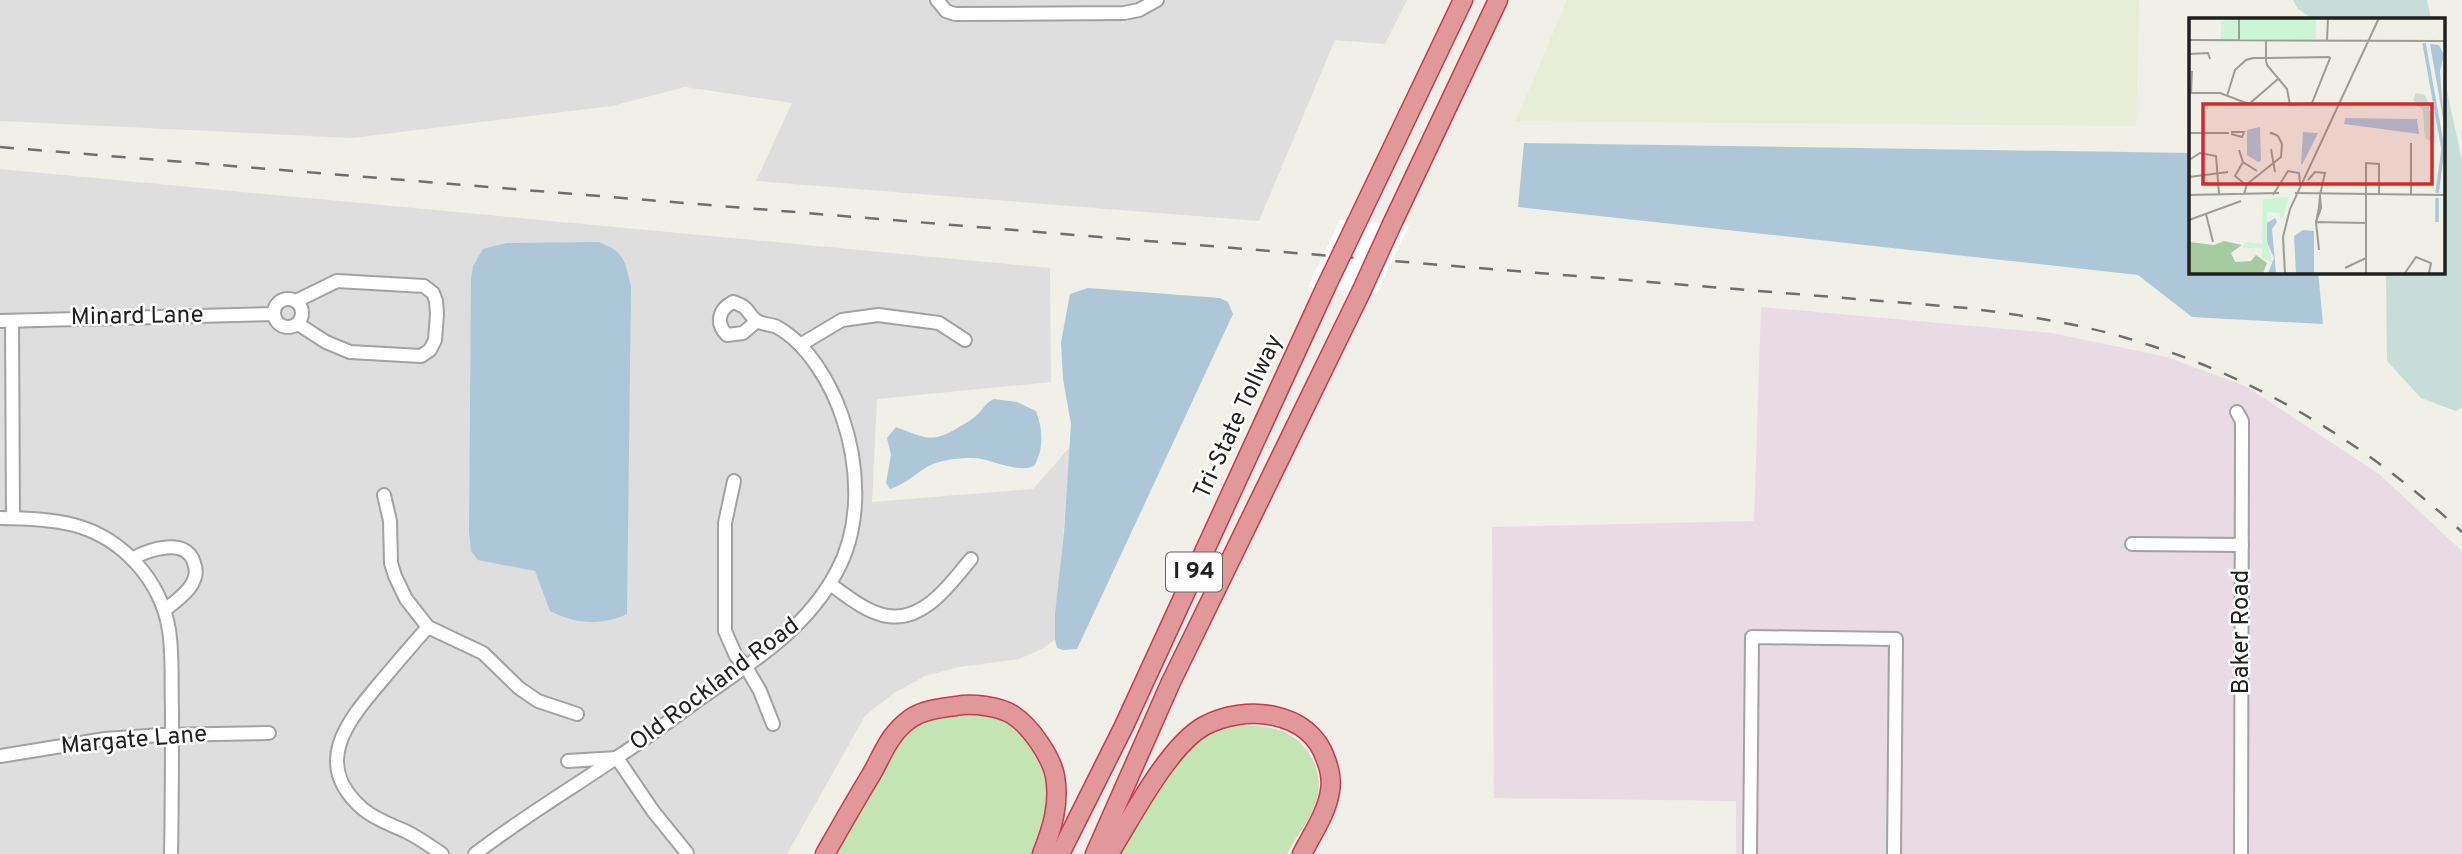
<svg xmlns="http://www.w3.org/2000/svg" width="2462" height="854" font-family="Overpass,sans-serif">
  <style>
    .residential { fill: #dfdede }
    .industrial { fill: #e9dbe4 }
    .farmland { fill: #e7edd6 }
    .grass { fill: #c3e5b4 }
    .wetland { fill: #c7ddd7 }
    .water { fill: #adc7d9 }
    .pier { fill: #fff }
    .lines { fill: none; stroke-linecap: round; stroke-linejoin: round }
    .minor-casing { stroke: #a2a2a2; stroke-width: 16 }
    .highway-casing { stroke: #cb394f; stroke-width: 21 }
    .minor { stroke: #fff; stroke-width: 12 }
    .highway { stroke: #e09898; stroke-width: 18 }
    .rail { stroke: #6f6f6f; stroke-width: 2.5; stroke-dasharray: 14 14; stroke-linecap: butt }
    .highway-bridge-casing { stroke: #cb394f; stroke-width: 21; stroke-linecap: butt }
    .highway-bridge { stroke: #e09898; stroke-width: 18 }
    .labels { text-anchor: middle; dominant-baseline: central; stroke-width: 5; stroke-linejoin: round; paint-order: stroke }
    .shield { fill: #fff; stroke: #646464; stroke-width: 2 }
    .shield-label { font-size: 23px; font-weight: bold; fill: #212121 }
    .street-label { font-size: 24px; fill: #212121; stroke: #fff }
    .inset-river { fill: none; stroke: #adc7d9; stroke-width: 3.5 }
    .inset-road { fill: none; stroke: #9d9d98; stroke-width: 2 }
    .view { fill: #d62828; fill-opacity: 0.15; stroke: #d62828; stroke-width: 3.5 }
    .inset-edge { fill: none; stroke: #212121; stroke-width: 3.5 }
  </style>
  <rect width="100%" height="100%" fill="#f0efe8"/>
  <g class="residential">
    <path d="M0,0H1407L1385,44L1335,40L1259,221L756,181L792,103L685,87L612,106L352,138L0,121Z"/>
    <path d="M0,169L1050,268L1051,382L877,399L872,502L1033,489L1070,447L1055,640L1042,649L1019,659L959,667L925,676L894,693L865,716L787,854H0Z"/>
  </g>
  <path class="industrial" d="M1761,307L2052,333L2167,357L2247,387L2379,474L2462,551V854H1736V801L1494,798L1492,527L1754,521Z"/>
  <path class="farmland" d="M1567,0H2139L2136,126L1516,121Z"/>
  <g class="grass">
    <path d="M948,709L1015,717L1043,754L1052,799L1035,854H826L912,720Z"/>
    <path d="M1230,725C1245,726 1265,725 1279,730C1310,741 1327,775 1315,806C1308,823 1295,838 1287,854H1119L1166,776L1192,742Z"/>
  </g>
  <g class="wetland">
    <path d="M2293,0H2427L2431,19H2313L2298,9Z"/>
    <path d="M2443,72L2462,161V408L2456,411L2421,398L2387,361L2386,271H2443Z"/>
  </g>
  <g class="water">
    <path d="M1524,143L2191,153V271H2318L2323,324L2192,317L2138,275L1518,207Z"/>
    <path d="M599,242C625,252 625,261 631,287L627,614C601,626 576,624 550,611L535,571L478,560L471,551L469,532L471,279L473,266L483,249L507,243Z"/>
    <path d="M1088,288L1220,298L1228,302L1233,314L1077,649L1063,650L1057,648L1055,640V614L1064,532L1071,424L1063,379L1061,342L1070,294Z"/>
    <path d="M994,399L1017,402L1036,411C1043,429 1044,450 1034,466C1015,474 990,457 970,458C957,458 939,460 927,467C915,474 904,485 890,489L886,483L891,455L887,438L896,427C925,438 932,444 959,427C966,423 973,419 978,414C984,408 985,403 994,399Z"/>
  </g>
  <path class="pier" d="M1340,220L1409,226L1377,293L1308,287Z"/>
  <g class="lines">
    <g class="minor-casing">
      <g id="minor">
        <path d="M937,0L946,11L955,14L1124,13L1139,10L1157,0"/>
        <circle cx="288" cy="313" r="14"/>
        <path d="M296,301L337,281L424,286L433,293L436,301L437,314L435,340L430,350L421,356L350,352L326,342L298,324"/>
        <path d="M0,321L274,314"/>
        <path d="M12,321L13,518"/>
        <path d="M800,345L842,320L878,315L939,323L965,340"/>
        <path d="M2237,412L2242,421V436L2241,854"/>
        <path d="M734,481L725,523V631L736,656L746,667L760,691L773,724"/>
        <path d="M384,495L390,521L391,563L395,576L406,599L428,627L483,653L519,688L538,701L577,714"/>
        <path d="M0,518C25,518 50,519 74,525C123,538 161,581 169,630C173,656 171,684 172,710C172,758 172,806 171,854"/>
        <path d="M2132,544L2242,545"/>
        <path d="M132,559C149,549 187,537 194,563C197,570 196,577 192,584C186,595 174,602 165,610"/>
        <path d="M830,584C847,596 867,613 888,616C924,622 951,583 971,559"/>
        <path d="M428,627C411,646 395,665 379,684C346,723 312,765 363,809C376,820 390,824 405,831C418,837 430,846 442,854"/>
        <path d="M0,756L105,739L161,735L269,733"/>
        <path d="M568,761L617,758L653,811L687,853"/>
        <path d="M475,854C520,819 569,790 616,758C644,740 671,720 698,700C750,664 807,629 837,571C862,525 859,465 842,416C831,384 808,344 777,327C772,324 763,325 757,321C746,314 752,308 733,302C719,309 715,323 727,335L743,333L757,321"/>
        <path d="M1750,854L1752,637L1896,639L1894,854"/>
      </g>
    </g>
    <g class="highway-casing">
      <g id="highway">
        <path d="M1357,222L1463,0"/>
        <path d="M1392,224L1498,0"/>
        <path d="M825,854C840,828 855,801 871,775C883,754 889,734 910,719C922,710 941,708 956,706C972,703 999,706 1013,715C1030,726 1051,756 1055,776C1060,804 1052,829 1042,854"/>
        <path d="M1060,854L1124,726L1325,289"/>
        <path d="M1095,854L1171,682L1361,292"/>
        <path d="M1109,854C1131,819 1168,746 1204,726C1245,704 1310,710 1326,760C1330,770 1332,780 1330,791C1327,813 1312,834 1302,854"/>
      </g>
    </g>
    <use href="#minor" class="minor"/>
    <use href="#highway" class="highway"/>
    <path class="rail" d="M0,147L1967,308C2028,316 2090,325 2149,345C2267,383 2371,448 2462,532"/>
    <g class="highway-bridge-casing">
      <g id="highway-bridge">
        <path d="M1325,289L1357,222"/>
        <path d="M1361,292L1392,224"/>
      </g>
    </g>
    <use href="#highway-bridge" class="highway-bridge"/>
  </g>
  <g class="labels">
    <rect class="shield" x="1166" y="552.5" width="56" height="39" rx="5"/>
    <g class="shield-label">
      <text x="1194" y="572">I 94</text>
    </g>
    <g class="street-label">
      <text transform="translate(137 317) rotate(-1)">Minard Lane</text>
      <text transform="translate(1239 417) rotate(-65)">Tri-State Tollway</text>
      <text transform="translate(2242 632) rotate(-90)">Baker Road</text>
      <text transform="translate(715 685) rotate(-37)">Old Rockland Road</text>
      <text transform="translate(134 741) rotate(-5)">Margate Lane</text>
    </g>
  </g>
  <g transform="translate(2189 18)">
    <rect width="256" height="256" fill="#f0efe8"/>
    <path d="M35,223L53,227L42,235L46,244L62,243L67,237L78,245L74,255H0V224L25,227Z" fill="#a6cba1"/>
    <path d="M227,75L236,77L239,85L246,119L242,124L236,120L234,92L224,82Z" fill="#c7ddd7"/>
    <path d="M51,0H127V21H32V3ZM100,179L93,202L90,195L78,194V224L83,244L73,240V230H53L57,224L73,226L74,181Z" fill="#cbf5d6"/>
    <path d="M241,26L250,27L255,37L251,53L255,106ZM156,100L228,101L230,116L155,106ZM71,109L72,143L69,144L58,137V112ZM114,114L129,115L113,147L112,146ZM86,200L88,204L83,211L87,255H79L85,240L78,224V205ZM114,212L125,213V255H107L105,218Z" fill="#adc7d9"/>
    <path class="inset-river" d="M235,25L254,131L248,175M248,204V180"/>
    <path class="inset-road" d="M0,22L256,23M50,22V0M138,22L139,0M0,36L19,35L21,41M0,75H31L60,86L89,61M2,75L3,53M38,78L46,52L57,42L64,40H77L140,39L141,40L123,85L101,87L98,71L78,47L77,43V22M42,114H55L53,119L42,116M0,115H40M222,125V176M82,131L86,154M50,132L54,144L68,153M0,142L11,135L27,138L30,176M54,144L46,158L57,167M0,159L39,154M119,162L126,154L136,155L131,177M106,175L256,177M55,176L58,166L92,139L93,126L89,118L83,115H81L85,116M0,177L90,175M84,177L99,153L110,155L111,166M131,177L132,190L127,204L130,189ZM17,196L24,224M0,202L52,183M130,232L127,204L177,205M156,250L177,240M96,255L94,219L101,191L190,0M177,255V145L190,146V176M216,255L227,239L242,245L240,255"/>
    <path class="view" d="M14,86H243V166H14Z"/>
    <rect width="256" height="256" class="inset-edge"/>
  </g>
</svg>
